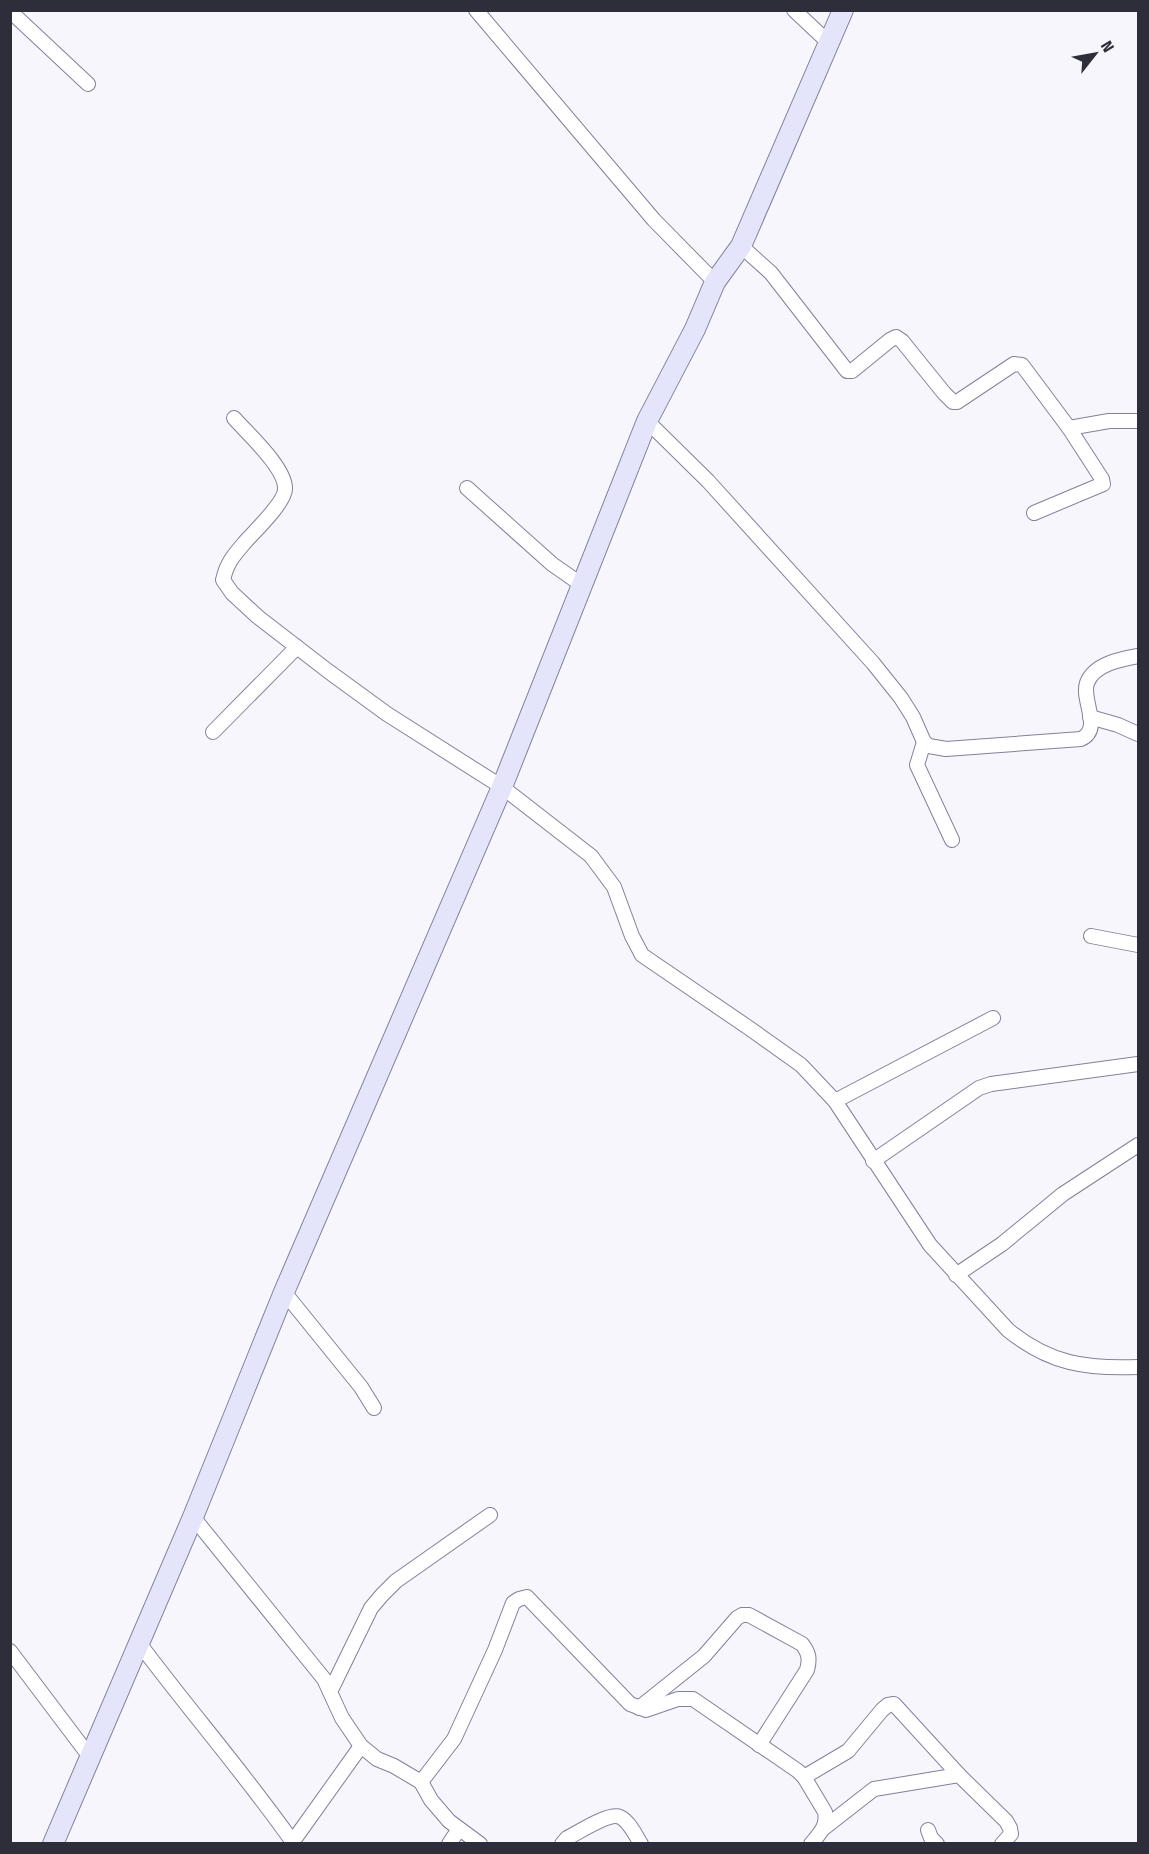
<svg xmlns="http://www.w3.org/2000/svg" width="1149" height="1854" font-family="'Fira Sans Condensed',sans-serif">
  <style>
    .lines { fill: none; stroke-linecap: round; stroke-linejoin: round }
    .street-casing { stroke: #80829b; stroke-width: 16 }
    .secondary-casing { stroke: #80829b; stroke-width: 22 }
    .street { stroke: #fff; stroke-width: 14 }
    .secondary { stroke: #e4e4fa; stroke-width: 20 }
  </style>
  <rect width="100%" height="100%" fill="#f6f6fc"/>
  <g class="lines">
    <g class="street-casing">
      <g id="street">
        <path d="M476,10L654,220L715,282"/>
        <path d="M794,10L829,43"/>
        <path d="M10,11L88,84"/>
        <path d="M741,246L771,273L847,371H852L890,340L896,337L902,341L944,393L953,402H957L1014,364L1022,365L1069,428L1102,479L1103,484L1034,513"/>
        <path d="M234,418C247,433 286,468 285,489C285,502 256,530 246,541C234,555 227,562 223,580L232,593L258,617L328,671L387,714L502,787L591,856L614,887L632,936L642,955L749,1028L801,1065L835,1101L930,1245L1008,1330C1050,1364 1086,1369 1138,1367"/>
        <path d="M647,421L708,481L873,663L901,698L913,717L924,742L929,746L946,749L1081,739C1103,729 1081,700 1087,683C1094,664 1121,659 1138,656"/>
        <path d="M1069,428L1109,421H1138"/>
        <path d="M467,488L552,564L582,585"/>
        <path d="M1090,717L1118,725L1138,734"/>
        <path d="M213,732L297,647"/>
        <path d="M924,742L917,765L952,840"/>
        <path d="M1091,936L1138,945"/>
        <path d="M835,1101L993,1018"/>
        <path d="M873,1161L979,1088L991,1084L1138,1064"/>
        <path d="M956,1275L1002,1244L1063,1194L1138,1145"/>
        <path d="M284,1292L361,1387L374,1408"/>
        <path d="M193,1517L324,1679L342,1718L361,1746L377,1759L394,1766L421,1782L431,1800L449,1821L480,1844"/>
        <path d="M139,1643C189,1710 244,1773 292,1841"/>
        <path d="M10,1651L90,1757"/>
        <path d="M330,1692L371,1608L382,1595L396,1581L490,1515"/>
        <path d="M639,1708L704,1656L737,1618L742,1615H749L802,1644C809,1653 810,1659 807,1670L759,1745"/>
        <path d="M804,1777L848,1751L882,1710L888,1705L894,1704L959,1775L1006,1821L1010,1828L1011,1834L1002,1844"/>
        <path d="M421,1782L454,1739L495,1650L513,1603L519,1599L527,1597L630,1704L646,1710L678,1699H693L798,1771L804,1777L825,1812C828,1826 819,1834 811,1844"/>
        <path d="M824,1828L874,1789L959,1775"/>
        <path d="M928,1830L931,1838L937,1844"/>
        <path d="M291,1844L361,1746"/>
        <path d="M449,1844L459,1829"/>
        <path d="M562,1844L567,1838C578,1833 609,1812 620,1817C629,1821 636,1836 641,1844"/>
      </g>
    </g>
    <g class="secondary-casing">
      <path id="secondary" d="M53,1844L193,1517L284,1292L502,787L647,421L695,329L715,282L741,246L843,10"/>
    </g>
    <use href="#street" class="street"/>
    <use href="#secondary" class="secondary"/>
  </g>
  <rect width="1149" height="1854" fill="none" stroke="#2d2e39" stroke-width="24"/>
  <g transform="translate(1095 54) rotate(59)" stroke="#f6f6fc" stroke-width="4.5" paint-order="stroke">
  <path d="M0-4.5L10 22L0 15L-10 22Z" fill="#2d2e39"/>
  <text y="-9" font-size="16" font-weight="bold" text-anchor="middle" fill="#2d2e39">N</text>
  </g>
</svg>
